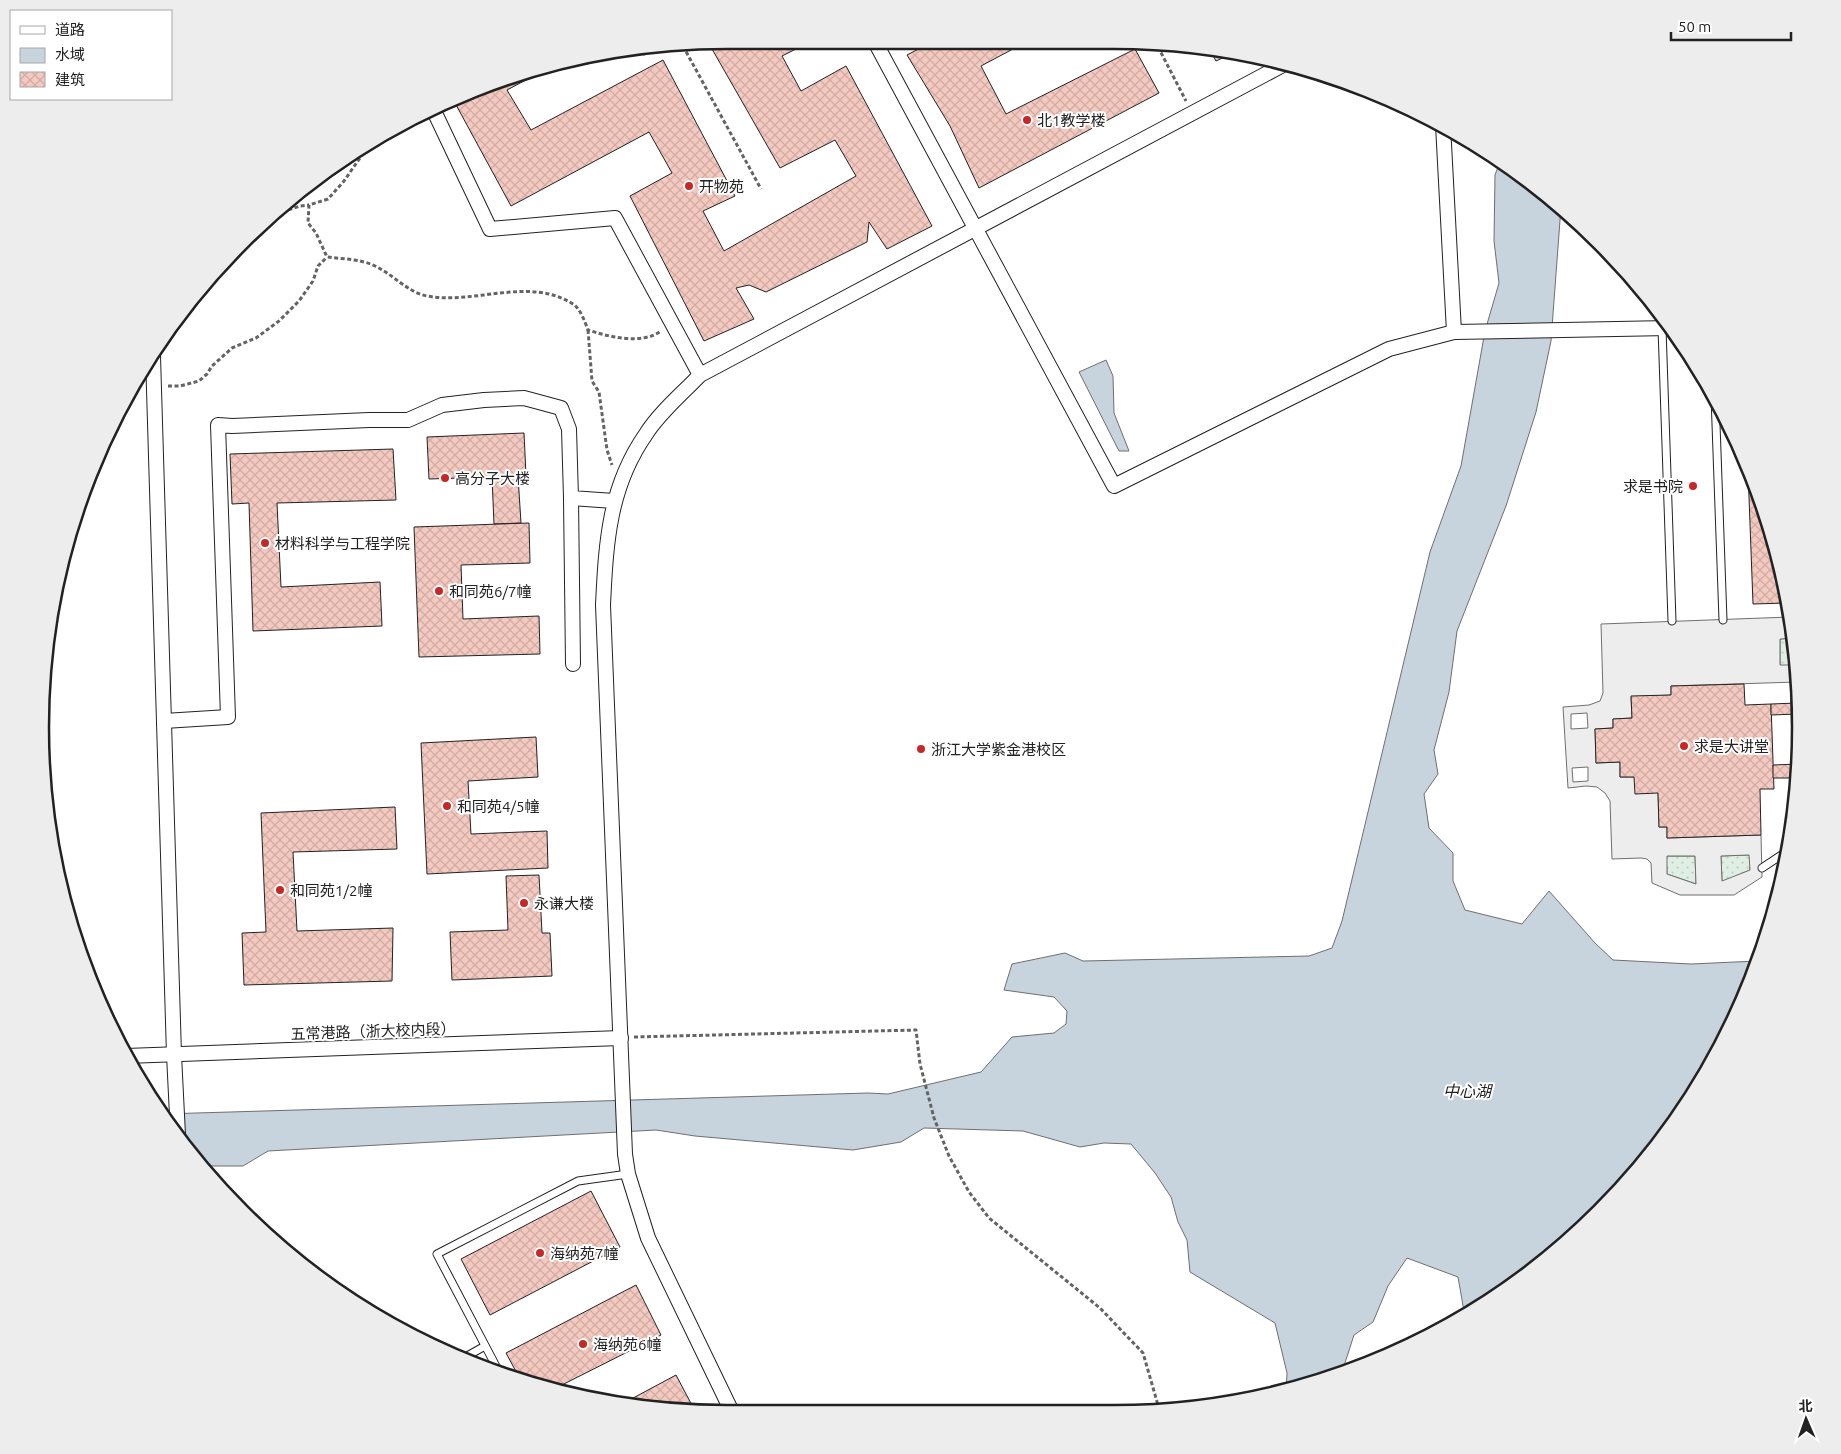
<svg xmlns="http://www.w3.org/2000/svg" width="1841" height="1454" font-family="Ubuntu,'Noto Sans SC',sans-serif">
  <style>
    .grass { fill: url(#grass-dots); stroke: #6f6f6f }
    .parking { fill: #ededed; stroke: #6f6f6f; fill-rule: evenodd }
    .water { fill: #c7d3dd; stroke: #6f6f6f }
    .building { fill: url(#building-cross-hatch); stroke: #222 }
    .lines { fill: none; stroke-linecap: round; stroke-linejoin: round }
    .lane-casing { stroke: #222; stroke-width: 9 }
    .street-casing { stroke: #222; stroke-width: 16 }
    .path { stroke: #646464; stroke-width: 3; stroke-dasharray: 4 2.5; stroke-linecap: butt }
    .lane { stroke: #fff; stroke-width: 7 }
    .street { stroke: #fff; stroke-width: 14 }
    .poi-dot { fill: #c62828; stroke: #fff; stroke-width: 2 }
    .labels { text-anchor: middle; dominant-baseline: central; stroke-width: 4; stroke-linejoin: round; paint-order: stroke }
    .poi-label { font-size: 15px; fill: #222; stroke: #fff; text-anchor: start }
    .street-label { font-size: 15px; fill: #222; stroke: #fff }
    .water-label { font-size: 16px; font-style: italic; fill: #222; stroke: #fff }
    .rim { fill: none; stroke: #222; stroke-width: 2.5 }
  </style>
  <defs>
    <pattern id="grass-dots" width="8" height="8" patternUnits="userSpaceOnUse" patternTransform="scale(1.25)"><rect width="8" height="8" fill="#e0efe3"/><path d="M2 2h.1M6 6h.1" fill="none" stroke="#c0cdc2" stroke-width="1.8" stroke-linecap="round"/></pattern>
    <pattern id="building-cross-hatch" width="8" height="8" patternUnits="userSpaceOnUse" patternTransform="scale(1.25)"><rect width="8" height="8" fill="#f3c9c0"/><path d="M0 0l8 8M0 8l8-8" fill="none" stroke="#d0aca5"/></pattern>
  </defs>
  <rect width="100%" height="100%" fill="#fff"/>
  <g class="grass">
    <path d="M1795,638L1796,665L1780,666V639Z"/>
    <path d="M1750,855V870L1722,882L1721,856Z"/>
    <path d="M1666,856H1695L1696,884L1667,874Z"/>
  </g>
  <path class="parking" d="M1790,617L1795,638L1780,639V665H1796L1797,682L1671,686V695L1631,697L1632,718L1613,719V728L1595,729L1596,763L1620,762V777H1634L1658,793L1659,827H1667V838L1761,835L1762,877L1734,895H1680L1652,883L1651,863L1647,859L1641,858L1612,859L1610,801L1605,793L1597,787L1586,786L1568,788L1563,707L1589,705L1600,701L1603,693L1601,624ZM1587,713L1588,728L1571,729V714ZM1588,767V781L1573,782L1572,768ZM1749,855L1750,870L1722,881L1721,856ZM1667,856H1695L1696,884L1667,874Z"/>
  <g class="water">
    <path d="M1500,162L1561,207L1551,341L1536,412L1506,506L1457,631L1449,692L1434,750L1438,774L1424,794L1429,828L1453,853V881L1465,910L1522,924L1549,891L1595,943L1613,960L1691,964L1757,961L1730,1031L1659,1145L1567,1244L1465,1317L1458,1277L1407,1258L1388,1286L1373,1322L1354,1335L1343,1369L1292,1391L1286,1392L1287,1373L1275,1323L1190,1272L1187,1240L1178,1222L1171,1197L1155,1173L1131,1144L1104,1143L1080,1147L1023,1131L924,1128L901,1142L853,1150L695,1136L656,1130L268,1151L243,1166H200L163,1114L868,1093L888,1094L981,1072L1012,1037L1054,1033L1066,1024L1067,1011L1054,997L1004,990L1012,964L1065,953L1083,961L1309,956L1332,948L1342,921L1430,552L1461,466L1485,331L1499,283L1494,241L1495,175Z"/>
    <path d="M1106,360L1113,376L1114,413L1129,451H1119L1079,372Z"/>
  </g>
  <g class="building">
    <path d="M727,40H814L782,56L801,91L846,66L932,226L887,249L869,222L867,242L766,292L749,285L736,288L754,319L704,341L630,196L672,173L649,132L511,206L455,103L549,63L560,62L507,90L531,130L663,60L735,196L703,211L724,251L856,176L835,140L780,168L708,42Z"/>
    <path d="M934,41H1028L981,66L1006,114L1135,49L1159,93L979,188L950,126L907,55Z"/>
    <path d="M1211,52L1229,55L1216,61Z"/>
    <path d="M524,433L526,475L518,476L521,523L494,524L492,477L429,479L427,437Z"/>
    <path d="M393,449L396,500L277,503L281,587L380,582L382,626L253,631L249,503L232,504L230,454Z"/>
    <path d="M1748,470L1765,506L1787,603L1753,604Z"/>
    <path d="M529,523L530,563L461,565L463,619L539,616L540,654L419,657L414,527Z"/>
    <path d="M1744,684L1745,705L1771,704L1774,789H1760L1761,835L1667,838V827H1659L1658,793L1635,794L1634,777H1620V762L1596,763L1595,729L1613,728V719L1632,718L1631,696L1671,695V686Z"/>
    <path d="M1797,703L1798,714L1771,715V704Z"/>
    <path d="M536,737L538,777L468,781L471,834L547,831L548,868L427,874L421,743Z"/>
    <path d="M1799,764V778H1773V765Z"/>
    <path d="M395,807L397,849L293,852L297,931L393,928L392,981L244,985L242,933L266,932L261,813Z"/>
    <path d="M539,875L542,933H550L552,976L452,980L450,932L508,930L506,876Z"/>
    <path d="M591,1191L620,1247L490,1315L461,1259Z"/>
    <path d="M636,1285L661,1335L554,1389L520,1379L506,1353Z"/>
    <path d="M676,1375L695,1411L622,1404Z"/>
  </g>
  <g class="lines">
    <g class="lane-casing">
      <g id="lane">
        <path d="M1662,328L1672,621"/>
        <path d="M1715,396L1723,620"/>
        <path d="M1762,868L1786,852"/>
        <path d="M460,1360L485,1346"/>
        <path d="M499,1372L437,1254L578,1181L628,1174"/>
      </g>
    </g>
    <g class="street-casing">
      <g id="street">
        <path d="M874,40L1114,486L1389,349L1454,332L1669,328"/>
        <path d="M434,111L490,229L615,218L700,375"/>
        <path d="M1443,125L1454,332"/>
        <path d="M153,356L174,1055L178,1135"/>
        <path d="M571,498L573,664"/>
        <path d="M164,721L228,717L218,425L232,426L369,420H408L442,405L484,400L524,398L561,408L569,429L571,498L614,501"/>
        <path d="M126,1056L621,1038"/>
        <path d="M733,1414L648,1238L628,1174L625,1154L603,605C606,542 609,487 646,434C660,412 682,394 700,375L1281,66"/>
      </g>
    </g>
    <g class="path">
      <path d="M1155,41L1186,101"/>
      <path d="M683,46L761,189"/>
      <path d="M643,51L644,54L653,50"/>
      <path d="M371,142L344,181L328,199L309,205L308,223L316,233L327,257C343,259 361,259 375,266C394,275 407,292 427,296C475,305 529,276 573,304C580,308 585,322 588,330C609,337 642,345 661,331"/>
      <path d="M276,214L300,206L309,205"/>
      <path d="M588,330L592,381L599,392L607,450L612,465"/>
      <path d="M168,386H180L199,381L207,374L212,366L232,348L256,338L279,321L299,301L313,281L318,266L327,257"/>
      <path d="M634,1037L916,1030L920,1064L934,1118L949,1156L969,1192L989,1218L1100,1308L1143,1353L1160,1412"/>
    </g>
    <use href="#lane" class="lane"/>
    <use href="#street" class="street"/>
  </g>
  <g class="poi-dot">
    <circle cx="1027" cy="120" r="5"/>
    <circle cx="689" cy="186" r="5"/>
    <circle cx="445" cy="478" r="5"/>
    <circle cx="1693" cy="486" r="5"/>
    <circle cx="265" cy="543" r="5"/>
    <circle cx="439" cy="591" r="5"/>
    <circle cx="1684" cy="746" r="5"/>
    <circle cx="921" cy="749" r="5"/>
    <circle cx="447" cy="806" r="5"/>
    <circle cx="280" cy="890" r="5"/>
    <circle cx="524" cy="903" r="5"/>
    <circle cx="540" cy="1253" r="5"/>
    <circle cx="583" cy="1344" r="5"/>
  </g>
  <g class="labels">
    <g class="poi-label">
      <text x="1037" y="120">北1教学楼</text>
      <text x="699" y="186">开物苑</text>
      <text x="455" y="478">高分子大楼</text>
      <text x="1683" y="486" text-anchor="end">求是书院</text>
      <text x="275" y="543">材料科学与工程学院</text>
      <text x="449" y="591">和同苑6/7幢</text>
      <text x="1694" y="746">求是大讲堂</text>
      <text x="931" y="749">浙江大学紫金港校区</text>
      <text x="457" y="806">和同苑4/5幢</text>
      <text x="290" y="890">和同苑1/2幢</text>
      <text x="534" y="903">永谦大楼</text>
      <text x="550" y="1253">海纳苑7幢</text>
      <text x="593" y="1344">海纳苑6幢</text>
    </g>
    <g class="street-label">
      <text transform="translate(373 1031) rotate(-2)">五常港路（浙大校内段）</text>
    </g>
    <g class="water-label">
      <text x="1467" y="1091">中心湖</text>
    </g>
  </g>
  <path d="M0 0H1841V1454H0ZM727 49H1114A678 678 0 0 1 1792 727V727A678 678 0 0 1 1114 1405H727A678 678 0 0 1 49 727V727A678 678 0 0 1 727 49Z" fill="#ededed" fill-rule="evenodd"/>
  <path class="rim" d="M727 49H1114A678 678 0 0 1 1792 727V727A678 678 0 0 1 1114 1405H727A678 678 0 0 1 49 727V727A678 678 0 0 1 727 49Z"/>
  <rect x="10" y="10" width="162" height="90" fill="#ffffff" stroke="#a7a7a7"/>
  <rect x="20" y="26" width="25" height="8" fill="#ffffff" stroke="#a7a7a7"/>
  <text x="55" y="35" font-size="15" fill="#222222">道路</text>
  <rect x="20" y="48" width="25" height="15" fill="#c7d3dd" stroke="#a7a7a7"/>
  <text x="55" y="60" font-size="15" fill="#222222">水域</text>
  <rect x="20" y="72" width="25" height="15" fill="url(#building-cross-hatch)" stroke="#a7a7a7"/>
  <text x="55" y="85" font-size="15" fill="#222222">建筑</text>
  <g transform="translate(1806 1419) rotate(358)" stroke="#ffffff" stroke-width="4" paint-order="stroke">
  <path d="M0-4L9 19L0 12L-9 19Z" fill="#222222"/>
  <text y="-8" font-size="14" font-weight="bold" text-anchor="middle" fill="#222222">北</text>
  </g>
  <path d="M1671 32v8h120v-8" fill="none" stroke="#222222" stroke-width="2.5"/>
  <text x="1678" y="32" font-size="15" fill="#222222" stroke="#ffffff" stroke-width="4" paint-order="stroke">50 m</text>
</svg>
